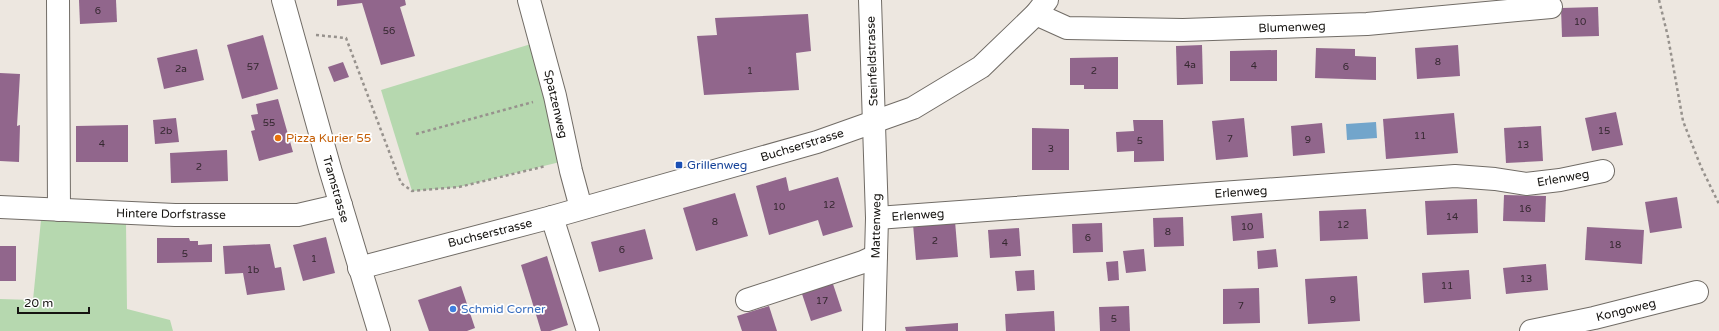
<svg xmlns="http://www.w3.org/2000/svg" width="1719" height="331" font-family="'Varela Round',sans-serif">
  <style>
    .green { fill: #b6d8af }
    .water { fill: #72a5cb }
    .building { fill: #91668c }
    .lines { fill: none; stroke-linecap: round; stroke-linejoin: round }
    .minor-casing { stroke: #716c66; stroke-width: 24 }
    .major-casing { stroke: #716c66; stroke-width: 24 }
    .path { stroke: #97928d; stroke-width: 2.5; stroke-dasharray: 3 3; stroke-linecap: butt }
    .minor { stroke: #fff; stroke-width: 22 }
    .major { stroke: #fff; stroke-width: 22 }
    .food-dot { fill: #e8710a; stroke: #fff; stroke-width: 1.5 }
    .transit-dot { fill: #1a4fb4; stroke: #fff; stroke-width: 1.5 }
    .shop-dot { fill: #3f7fe0; stroke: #fff; stroke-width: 1.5 }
    .labels { text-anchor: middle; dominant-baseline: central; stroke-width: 3.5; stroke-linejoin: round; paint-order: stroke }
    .number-label { font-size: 10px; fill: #352830 }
    .street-label { font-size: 12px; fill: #161411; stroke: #fff }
    .food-label { font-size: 12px; fill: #c56008; stroke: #fff; text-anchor: start }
    .transit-label { font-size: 12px; fill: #164399; stroke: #fff; text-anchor: start }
    .shop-label { font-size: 12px; fill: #366cbe; stroke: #fff; text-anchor: start }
  </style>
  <rect width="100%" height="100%" fill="#ede7e0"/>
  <g class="green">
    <path d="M531,44L564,161L459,187L412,191L381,90Z"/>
    <path d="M41,220L126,222L127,309L170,320L173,331H0V299L33,300Z"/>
  </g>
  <path class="water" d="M1376,122L1377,138L1347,140L1346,124Z"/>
  <g class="building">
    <path d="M79,0H116L117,22L80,24Z"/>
    <path d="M337,0H405L406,5L400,7L415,56L381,65L362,3L337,6Z"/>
    <path d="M1598,7L1599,36L1562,37L1561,8Z"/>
    <path d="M808,14L811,51L796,53L799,90L704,95L697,36L717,35L715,18Z"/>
    <path d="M263,35L278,89L242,99L227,45Z"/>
    <path d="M1202,45L1203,84L1177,85L1176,46Z"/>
    <path d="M1458,45L1460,76L1417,79L1415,48Z"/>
    <path d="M1316,48L1355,49V56L1376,57V80L1315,78Z"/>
    <path d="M197,49L204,80L164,89L157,58Z"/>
    <path d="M1277,50V81H1230V51Z"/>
    <path d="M1118,57V89H1084V85H1070V58Z"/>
    <path d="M343,62L349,77L334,82L328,67Z"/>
    <path d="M0,73L20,74L17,126L20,125L19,162L0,161Z"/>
    <path d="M278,99L293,152L259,161L251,131L255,130L251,115L258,114L256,104Z"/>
    <path d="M1616,112L1623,145L1592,151L1585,118Z"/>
    <path d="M1454,113L1458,153L1386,159L1383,119Z"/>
    <path d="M176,118L179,142L155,144L153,120Z"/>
    <path d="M1244,118L1248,157L1216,160L1212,121Z"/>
    <path d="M1133,120H1163L1164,161L1134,162V151L1117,152L1116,132L1134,131Z"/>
    <path d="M1322,123L1325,153L1293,156L1291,126Z"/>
    <path d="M128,125V162H76V126Z"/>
    <path d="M1541,126L1543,161L1506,163L1504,128Z"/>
    <path d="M1032,128L1069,129V170H1032Z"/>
    <path d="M227,150L228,181L171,183L170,153Z"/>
    <path d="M786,177L789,191L838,177L853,227L823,236L818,220L769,235L756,186Z"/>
    <path d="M735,193L748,236L696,251L683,208Z"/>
    <path d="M1504,195L1546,196L1545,222L1503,221Z"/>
    <path d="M1677,197L1682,228L1650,233L1645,202Z"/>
    <path d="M1477,199L1478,233L1427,235L1425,201Z"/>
    <path d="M1366,209L1368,239L1320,241L1319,211Z"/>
    <path d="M1262,213L1264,238L1233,241L1231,216Z"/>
    <path d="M1183,217L1184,246L1154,247L1153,218Z"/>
    <path d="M955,221L958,257L916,260L913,224Z"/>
    <path d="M1102,223L1103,252L1073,253L1072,224Z"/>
    <path d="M1587,227L1644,230L1642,264L1585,260Z"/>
    <path d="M1019,228L1021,256L990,258L988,230Z"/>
    <path d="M645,229L653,259L599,272L591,242Z"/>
    <path d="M326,237L335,273L303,281L293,245Z"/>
    <path d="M157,238H189L190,241H198V245L212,244V262L157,263Z"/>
    <path d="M270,244L275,268L281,267L285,290L247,295L243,273L225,274L223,246Z"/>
    <rect x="0" y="246" width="16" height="35"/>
    <path d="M1144,249L1146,271L1126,273L1123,251Z"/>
    <path d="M1276,249L1278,267L1258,269L1257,251Z"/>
    <path d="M547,256L568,325L550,331H541L521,265Z"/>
    <path d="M1118,261L1119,280L1108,281L1106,262Z"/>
    <path d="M1546,264L1548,290L1506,294L1503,268Z"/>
    <path d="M1034,270L1035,290L1017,291L1015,271Z"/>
    <path d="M1469,270L1471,299L1424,303L1422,273Z"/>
    <path d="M1357,276L1360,321L1308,324L1305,279Z"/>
    <path d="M832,281L842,311L811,321L801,291Z"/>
    <path d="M461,286L475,328L467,331H429L418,300Z"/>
    <path d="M1259,288L1260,323L1223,324V289Z"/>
    <path d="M769,306L777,331H742L737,316Z"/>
    <path d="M1129,306L1130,331H1100L1099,307Z"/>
    <path d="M1054,311L1055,331H1006L1005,314Z"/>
    <path d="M958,323V331H906L905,327Z"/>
  </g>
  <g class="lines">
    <g class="minor-casing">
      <g id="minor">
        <path d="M58,0L59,210"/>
        <path d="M529,0L555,96L571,171L581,208"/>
        <path d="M870,0L877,218L874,331"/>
        <path d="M1036,14L1067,28L1183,30L1367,24L1551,7"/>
        <path d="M0,207L175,215H298L341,205"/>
        <path d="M552,217L588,331"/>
        <path d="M877,218L1455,176L1495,179L1526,184L1560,180L1603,171"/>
        <path d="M359,268L552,217L817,142L913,108L981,67L1036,14L1047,0"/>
        <path d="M747,300L863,262L876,256"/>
        <path d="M1531,331L1594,318L1697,292"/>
      </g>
    </g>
    <g class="major-casing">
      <path id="major" d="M283,0L330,169L379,331"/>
    </g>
    <g class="path">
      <path d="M1659,0L1668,37L1683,121L1701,167L1719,204"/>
      <path d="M316,35L346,38L401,183L412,191L459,187L546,166"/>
      <path d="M416,134L533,102"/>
    </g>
    <use href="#minor" class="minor"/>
    <use href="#major" class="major"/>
  </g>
  <circle class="food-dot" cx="278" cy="138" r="4"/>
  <rect class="transit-dot" x="675" y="161" width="8" height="8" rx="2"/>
  <circle class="shop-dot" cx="453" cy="309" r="4"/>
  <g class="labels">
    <g class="number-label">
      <text x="98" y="11">6</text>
      <text x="1580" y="22">10</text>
      <text x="389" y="31">56</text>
      <text x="1438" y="62">8</text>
      <text x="1190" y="65">4a</text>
      <text x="1254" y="66">4</text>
      <text x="253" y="67">57</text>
      <text x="1346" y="67">6</text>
      <text x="181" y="69">2a</text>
      <text x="750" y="71">1</text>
      <text x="1094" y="71">2</text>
      <text x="269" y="123">55</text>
      <text x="166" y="131">2b</text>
      <text x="1604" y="131">15</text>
      <text x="1420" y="136">11</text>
      <text x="1230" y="139">7</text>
      <text x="1308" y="140">9</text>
      <text x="1140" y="141">5</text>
      <text x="102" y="144">4</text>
      <text x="1523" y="145">13</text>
      <text x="1051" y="149">3</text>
      <text x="199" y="167">2</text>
      <text x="829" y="205">12</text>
      <text x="779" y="207">10</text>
      <text x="1525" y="209">16</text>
      <text x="1452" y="217">14</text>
      <text x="715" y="222">8</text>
      <text x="1343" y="225">12</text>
      <text x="1247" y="227">10</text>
      <text x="1168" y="232">8</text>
      <text x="1088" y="238">6</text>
      <text x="935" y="241">2</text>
      <text x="1005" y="243">4</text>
      <text x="1615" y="245">18</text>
      <text x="622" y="250">6</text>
      <text x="185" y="254">5</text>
      <text x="314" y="259">1</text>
      <text x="253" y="270">1b</text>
      <text x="1526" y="279">13</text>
      <text x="1447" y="286">11</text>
      <text x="1333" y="300">9</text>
      <text x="822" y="301">17</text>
      <text x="1241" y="306">7</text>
      <text x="1114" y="319">5</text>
    </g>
    <g class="street-label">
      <text transform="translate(1292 27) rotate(-2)">Blumenweg</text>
      <text transform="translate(872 61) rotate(-92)">Steinfeldstrasse</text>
      <text transform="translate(556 104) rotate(77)">Spatzenweg</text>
      <text transform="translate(802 145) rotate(-17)">Buchserstrasse</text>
      <text transform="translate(1563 178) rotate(-10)">Erlenweg</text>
      <text transform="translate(336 189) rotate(74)">Tramstrasse</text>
      <text transform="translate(1241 192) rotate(-4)">Erlenweg</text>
      <text transform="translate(171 214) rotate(1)">Hintere Dorfstrasse</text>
      <text transform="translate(918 215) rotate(-4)">Erlenweg</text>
      <text transform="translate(876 226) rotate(-89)">Mattenweg</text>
      <text transform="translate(490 233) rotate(-14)">Buchserstrasse</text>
      <text transform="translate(1626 310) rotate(-14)">Kongoweg</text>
    </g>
    <g class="food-label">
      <text x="286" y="138">Pizza Kurier 55</text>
    </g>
    <g class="transit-label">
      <text x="687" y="165">Grillenweg</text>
    </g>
    <g class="shop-label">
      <text x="461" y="309">Schmid Corner</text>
    </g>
  </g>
  <path d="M18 307v6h71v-6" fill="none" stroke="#161411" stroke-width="2"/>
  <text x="24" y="307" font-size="12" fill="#161411" stroke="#ffffff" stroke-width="3" paint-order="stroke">20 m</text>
</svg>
